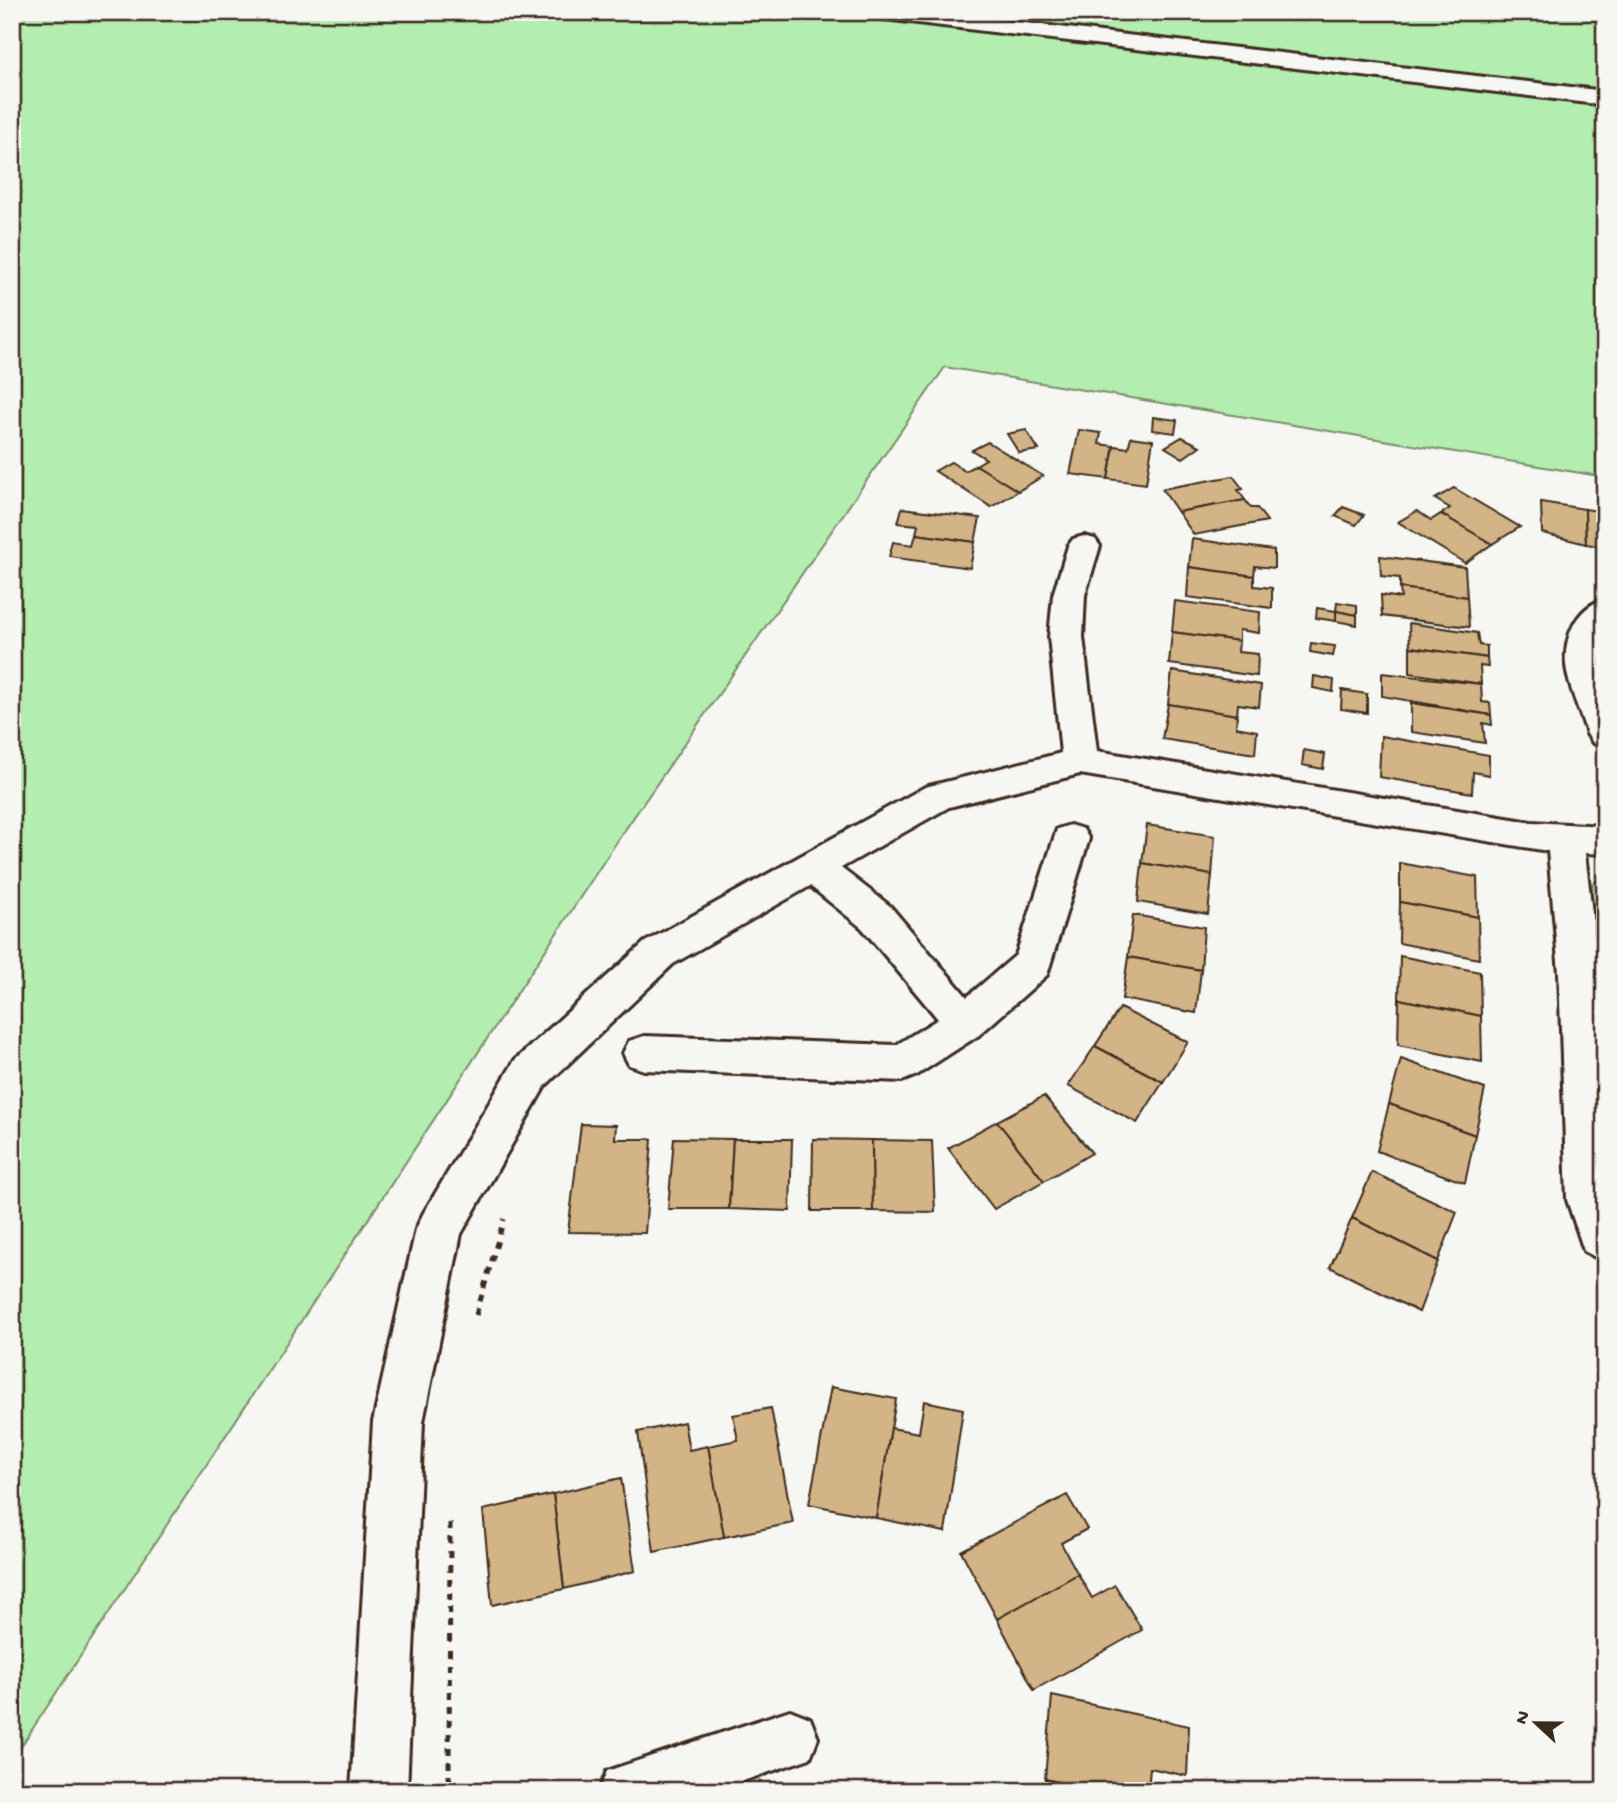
<svg xmlns="http://www.w3.org/2000/svg" width="1617" height="1803" font-family="'Gochi Hand',sans-serif">
  <style>
    .green { fill: #b4edb0; stroke: #788c67; stroke-width: 2 }
    .building { fill: #d3b487; stroke: #3b2a1e; stroke-width: 2 }
    .lines { fill: none; stroke-linecap: round; stroke-linejoin: round }
    .minor-casing { stroke: #3b2a1e; stroke-width: 6 }
    .path { stroke: #3b2a1e; stroke-width: 5; stroke-dasharray: 7 7; stroke-linecap: butt }
    .minor { fill: #f6f6f2; fill-rule: evenodd }
  </style>
  <rect width="100%" height="100%" fill="#f6f6f2"/>
  <filter id="ink" filterUnits="userSpaceOnUse"><feTurbulence type="fractalNoise" baseFrequency=".0143" numOctaves="2"/><feDisplacementMap in="SourceGraphic" scale="14" xChannelSelector="R" yChannelSelector="G"/><feConvolveMatrix kernelMatrix="1 2 1 2 8 2 1 2 1" color-interpolation-filters="sRGB"/></filter>
  <g filter="url(#ink)">
    <g class="green">
      <path d="M12,12H1605V477L945,367L618,840L12,1760Z"/>
      <path d="M1605,877V1043L1591,904L1593,883Z"/>
    </g>
    <g class="building">
      <path d="M1153,417L1177,420L1175,433L1152,430Z"/>
      <path d="M1026,430L1039,450L1019,453L1007,434Z"/>
      <path d="M1079,430L1101,433L1099,444L1114,446L1108,479L1070,474Z"/>
      <path d="M1131,437L1153,440L1146,484L1108,479L1114,446L1128,448Z"/>
      <path d="M1182,437L1200,446L1183,458L1165,447Z"/>
      <path d="M988,442L1043,476L1018,491L976,465L986,459L972,450Z"/>
      <path d="M951,462L965,471L976,465L1018,491L991,507L935,471Z"/>
      <path d="M1233,476L1243,489L1238,490L1245,500L1178,512L1162,489Z"/>
      <path d="M1454,488L1520,527L1492,544L1441,514L1450,508L1435,499Z"/>
      <path d="M1245,500L1251,508H1257L1267,521L1194,535L1178,512Z"/>
      <path d="M1541,502L1585,509L1586,544L1542,533Z"/>
      <path d="M1343,507L1364,515L1356,525L1335,516Z"/>
      <path d="M902,508L980,518L975,542L916,534L918,525L898,523Z"/>
      <path d="M1585,509L1605,512V547L1586,544Z"/>
      <path d="M1417,511L1431,520L1441,514L1492,544L1465,563L1398,522Z"/>
      <path d="M916,534L975,542L970,568L889,557L893,542L913,545Z"/>
      <path d="M1192,539L1274,550V568L1255,566L1254,576L1189,567Z"/>
      <path d="M1380,556L1465,567L1467,597L1400,588V578L1381,576Z"/>
      <path d="M1189,567L1254,576V586L1272,588V608L1187,597Z"/>
      <path d="M1400,588L1467,597L1469,627L1382,616L1381,595L1401,598Z"/>
      <path d="M1175,601L1260,612L1259,633L1239,630V641L1172,632Z"/>
      <path d="M1337,602L1357,605V615L1336,611Z"/>
      <path d="M1317,608L1336,611V621L1316,618Z"/>
      <path d="M1336,611L1357,615V625L1336,621Z"/>
      <path d="M1409,623L1477,633L1479,645L1487,646V658L1410,647Z"/>
      <path d="M1172,632L1239,641L1238,652L1258,654L1257,676L1169,664Z"/>
      <path d="M1311,643L1335,646L1333,656L1310,652Z"/>
      <path d="M1410,647L1487,658L1488,667L1480,666L1481,684L1410,673Z"/>
      <path d="M1172,671L1261,685L1259,707L1238,704L1237,715L1168,704Z"/>
      <path d="M1382,673L1481,684L1482,702L1490,703L1491,715L1382,696Z"/>
      <path d="M1314,676L1334,680L1333,692L1313,688Z"/>
      <path d="M1342,690L1367,694V713L1341,709Z"/>
      <path d="M1411,703L1491,715L1492,725L1483,723L1485,743L1411,732Z"/>
      <path d="M1168,704L1237,715L1236,727L1257,731L1255,754L1162,739Z"/>
      <path d="M1381,736L1489,755V775L1473,772L1472,793L1379,777Z"/>
      <path d="M1304,750L1325,754L1323,769L1302,765Z"/>
      <path d="M1147,825L1215,836L1212,875L1142,863Z"/>
      <path d="M1142,863L1212,875L1208,914L1138,902Z"/>
      <path d="M1400,863L1477,877L1478,917L1400,902Z"/>
      <path d="M1400,902L1478,917L1479,959L1399,943Z"/>
      <path d="M1133,915L1204,927L1201,970L1128,957Z"/>
      <path d="M1400,956L1480,972L1481,1016L1399,999Z"/>
      <path d="M1128,957L1201,970L1196,1013L1122,999Z"/>
      <path d="M1399,999L1481,1016L1482,1062L1398,1045Z"/>
      <path d="M1120,1008L1188,1042L1163,1082L1095,1046Z"/>
      <path d="M1095,1046L1163,1082L1137,1123L1068,1086Z"/>
      <path d="M1401,1059L1485,1089L1475,1135L1389,1104Z"/>
      <path d="M1044,1096L1092,1153L1044,1181L997,1121Z"/>
      <path d="M1389,1104L1475,1135L1465,1183L1377,1151Z"/>
      <path d="M997,1121L1044,1181L994,1209L948,1148Z"/>
      <path d="M581,1124L616,1125L615,1139H652L645,1233L568,1232Z"/>
      <path d="M674,1138L733,1139L729,1209H668Z"/>
      <path d="M733,1139H792L790,1211L729,1209Z"/>
      <path d="M813,1139L872,1140L873,1211H812Z"/>
      <path d="M872,1140L932,1141L935,1212L873,1211Z"/>
      <path d="M1372,1172L1457,1212L1438,1261L1352,1218Z"/>
      <path d="M1352,1218L1438,1261L1419,1312L1330,1267Z"/>
      <path d="M831,1387L896,1399L876,1518L809,1504Z"/>
      <path d="M924,1401L963,1409L945,1532L876,1518L891,1428L919,1433Z"/>
      <path d="M771,1408L793,1523L724,1537L708,1446L738,1440L733,1415Z"/>
      <path d="M684,1422L689,1450L708,1446L724,1537L654,1552L638,1432Z"/>
      <path d="M621,1478L635,1571L564,1589L553,1494Z"/>
      <path d="M553,1494L564,1589L492,1605L483,1510Z"/>
      <path d="M1067,1495L1087,1529L1061,1543L1078,1574L997,1619L961,1551Z"/>
      <path d="M1078,1574L1092,1598L1115,1585L1142,1630L1034,1690L997,1619Z"/>
      <path d="M1052,1696L1189,1726L1187,1776L1150,1768L1148,1791H1096L1045,1779Z"/>
      <path d="M1045,1779L1096,1791H1044Z"/>
    </g>
    <g class="lines">
      <g class="minor-casing">
        <g id="minor">
          <path d="M866,12H931L1605,91V105L876,18Z"/>
          <path d="M1084,536L1095,539L1100,546L1085,595L1083,637L1097,751L1531,822L1605,826V854L1585,853L1599,973L1605,1080V1262L1584,1251L1567,1200L1559,973L1548,851L1080,774L949,807L841,868L890,906L967,997L1016,955L1057,829L1070,825L1083,829L1089,839L1047,975L979,1035L917,1075L902,1081L644,1070L629,1065L623,1053L629,1041L644,1036L896,1045L938,1019L862,928L810,886L673,964L545,1086L461,1234L423,1422L407,1791H351L373,1422L416,1229L423,1214L515,1060L645,942L925,787L1061,753L1049,637L1053,595L1068,546L1073,539Z"/>
          <path d="M1605,599L1600,665L1605,680V746L1593,743L1587,734C1581,713 1568,687 1566,665C1564,637 1576,607 1605,599Z"/>
          <path d="M790,1710L810,1718L818,1738L810,1758L714,1791H599L607,1771Z"/>
        </g>
      </g>
      <g class="path">
        <path d="M476,1315L504,1219"/>
        <path d="M450,1523L449,1777L453,1791"/>
      </g>
      <use href="#minor" class="minor"/>
    </g>
  </g>
  <rect width="1617" height="1803" fill="none" stroke="#f6f6f2" stroke-width="42"/>
  <rect x="21" y="21" width="1575" height="1761" fill="none" stroke="#3b2a1e" stroke-width="2.5" filter="url(#ink)"/>
  <g transform="translate(1536 1723) rotate(292)" stroke="#f6f6f2" stroke-width="5" paint-order="stroke">
  <path d="M0-5L12 26L0 18L-12 26Z" fill="#3b2a1e"/>
  <text y="-10" font-size="19" font-weight="bold" text-anchor="middle" fill="#3b2a1e">N</text>
  </g>
</svg>
